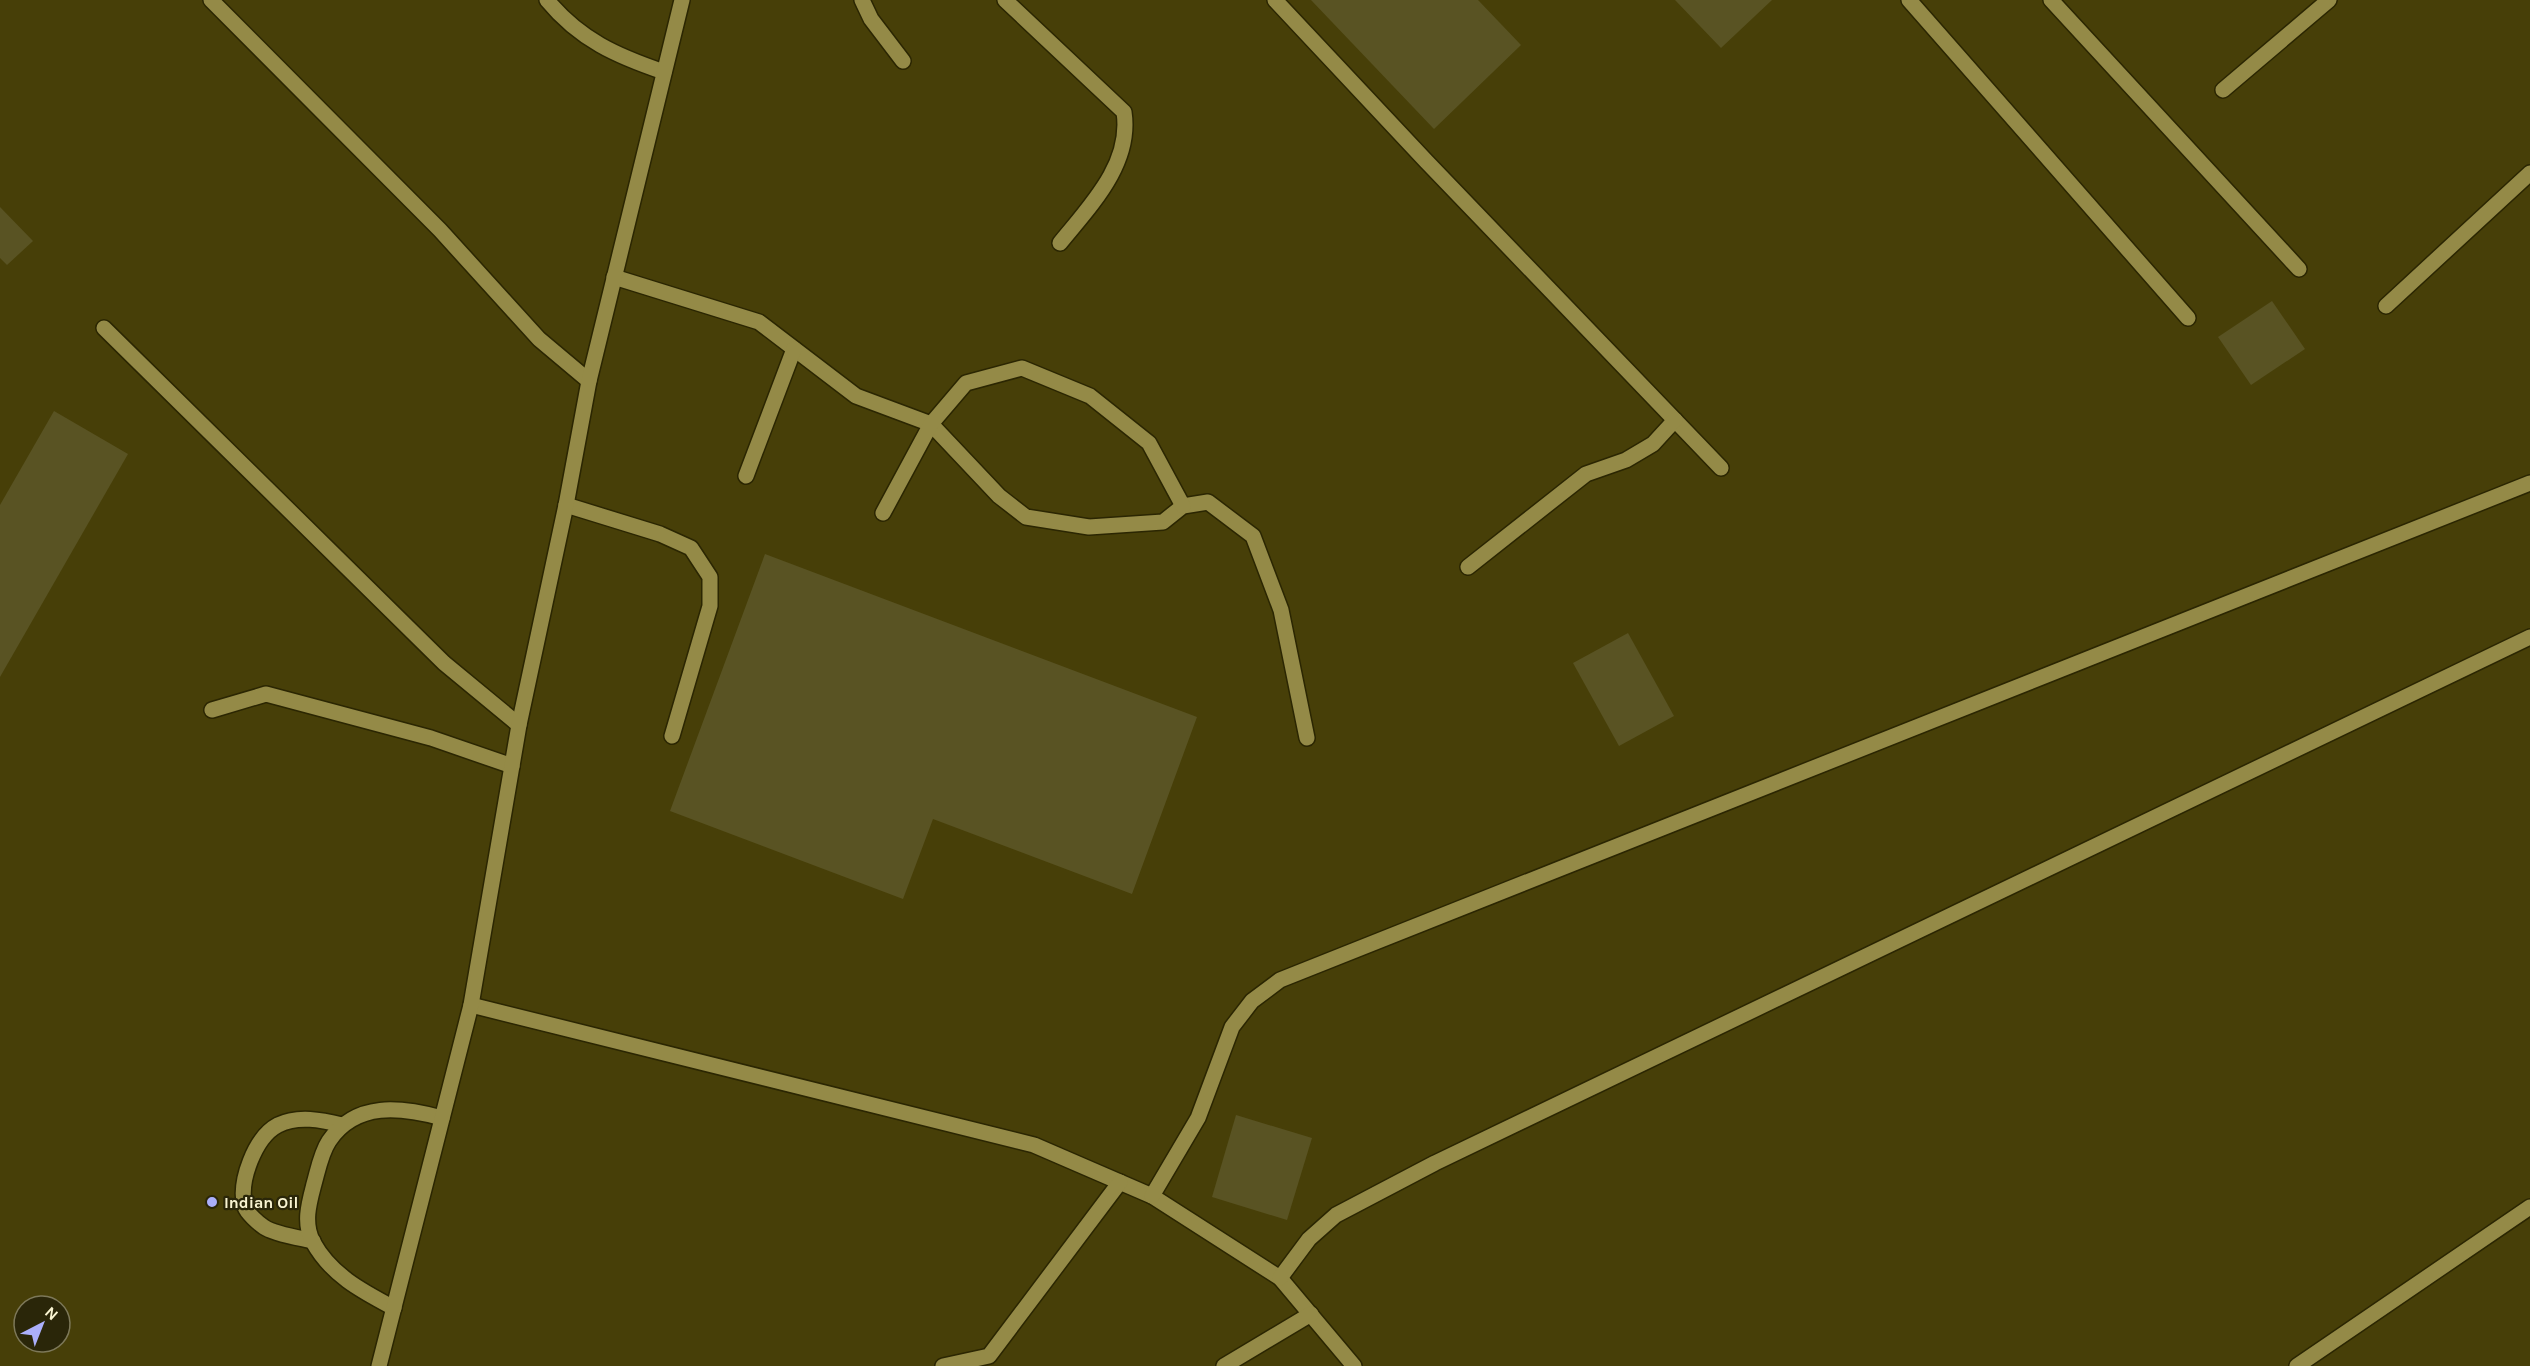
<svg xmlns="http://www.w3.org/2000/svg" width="2530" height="1366" font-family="Karla,sans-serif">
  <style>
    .building { fill: #595323 }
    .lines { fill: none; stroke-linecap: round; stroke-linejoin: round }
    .minor-casing { stroke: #2b2602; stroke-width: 18 }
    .minor { stroke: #948a47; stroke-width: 15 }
    .poi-dot { fill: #abaffb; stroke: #2a2609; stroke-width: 2 }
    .labels { text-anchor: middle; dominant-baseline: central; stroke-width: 4.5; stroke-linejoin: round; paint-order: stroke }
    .poi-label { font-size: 16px; font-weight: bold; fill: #f9f4d2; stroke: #2a2609; text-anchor: start }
  </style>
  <rect width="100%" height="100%" fill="#473f08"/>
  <g class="building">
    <path d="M1311,0H1478L1521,45L1434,129Z"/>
    <path d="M1675,0H1772L1721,48Z"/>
    <path d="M0,207L33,241L7,265L0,258Z"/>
    <path d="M2272,301L2305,349L2251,385L2218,337Z"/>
    <path d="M54,411L128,454L0,677V505Z"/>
    <path d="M765,554L1197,717L1132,894L933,819L903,899L670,811Z"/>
    <path d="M1628,633L1674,716L1619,746L1573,663Z"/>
    <path d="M1236,1115L1312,1138L1287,1220L1212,1197Z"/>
  </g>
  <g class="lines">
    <g class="minor-casing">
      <g id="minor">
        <path d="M211,0L440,230L539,339L589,381"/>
        <path d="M547,0C580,40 617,56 664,72"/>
        <path d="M862,0L871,19L903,61"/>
        <path d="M1005,0L1124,112C1132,164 1090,206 1060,243"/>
        <path d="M1275,0L1426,161L1721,468"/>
        <path d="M1909,0L2188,318"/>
        <path d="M2051,0L2299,269"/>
        <path d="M2223,90L2329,0"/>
        <path d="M614,277L759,322L856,396L931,424L999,496L1026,517L1089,527L1163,522L1183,506L1208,502L1253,536L1281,610L1307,738"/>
        <path d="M2386,306L2530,173"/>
        <path d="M104,328L444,663L519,725"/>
        <path d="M746,476L794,349"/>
        <path d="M566,505L660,534L691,548L710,577V606L672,736"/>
        <path d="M883,513L931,424L966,383L1022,368L1090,396L1149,443L1183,506"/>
        <path d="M1468,567L1586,474L1626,460L1653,444L1675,420"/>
        <path d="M212,710L266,694L431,738L512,766"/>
        <path d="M471,1005L1034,1145L1152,1196L1280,1278L1354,1366"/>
        <path d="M1152,1196L1198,1118L1232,1027L1252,1001L1280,980L2530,483"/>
        <path d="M313,1241C300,1238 274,1234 264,1227C258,1223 247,1213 245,1207C238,1182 255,1137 278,1125C298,1115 322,1120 342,1125"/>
        <path d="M1280,1278L1309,1239L1336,1215L1435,1163L2530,637"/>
        <path d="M394,1308C362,1291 331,1275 313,1242C303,1223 309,1203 314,1184C318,1170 321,1153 329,1141C356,1101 401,1107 442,1118"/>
        <path d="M379,1366L471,1005L519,725L566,505L589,381L682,0"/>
        <path d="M943,1366L989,1356L1120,1182"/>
        <path d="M1224,1366L1311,1314"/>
        <path d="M2297,1366L2530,1207"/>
      </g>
    </g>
    <use href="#minor" class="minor"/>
  </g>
  <circle class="poi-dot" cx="212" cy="1202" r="6"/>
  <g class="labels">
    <g class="poi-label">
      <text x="224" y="1202">Indian Oil</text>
    </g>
  </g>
  <g transform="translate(42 1324) rotate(42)"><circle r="28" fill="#2a2609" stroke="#7d7859" stroke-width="1.5"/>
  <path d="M0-4.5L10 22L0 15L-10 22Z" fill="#abaffb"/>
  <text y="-9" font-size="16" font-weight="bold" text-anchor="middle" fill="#f9f4d2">N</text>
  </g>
</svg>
